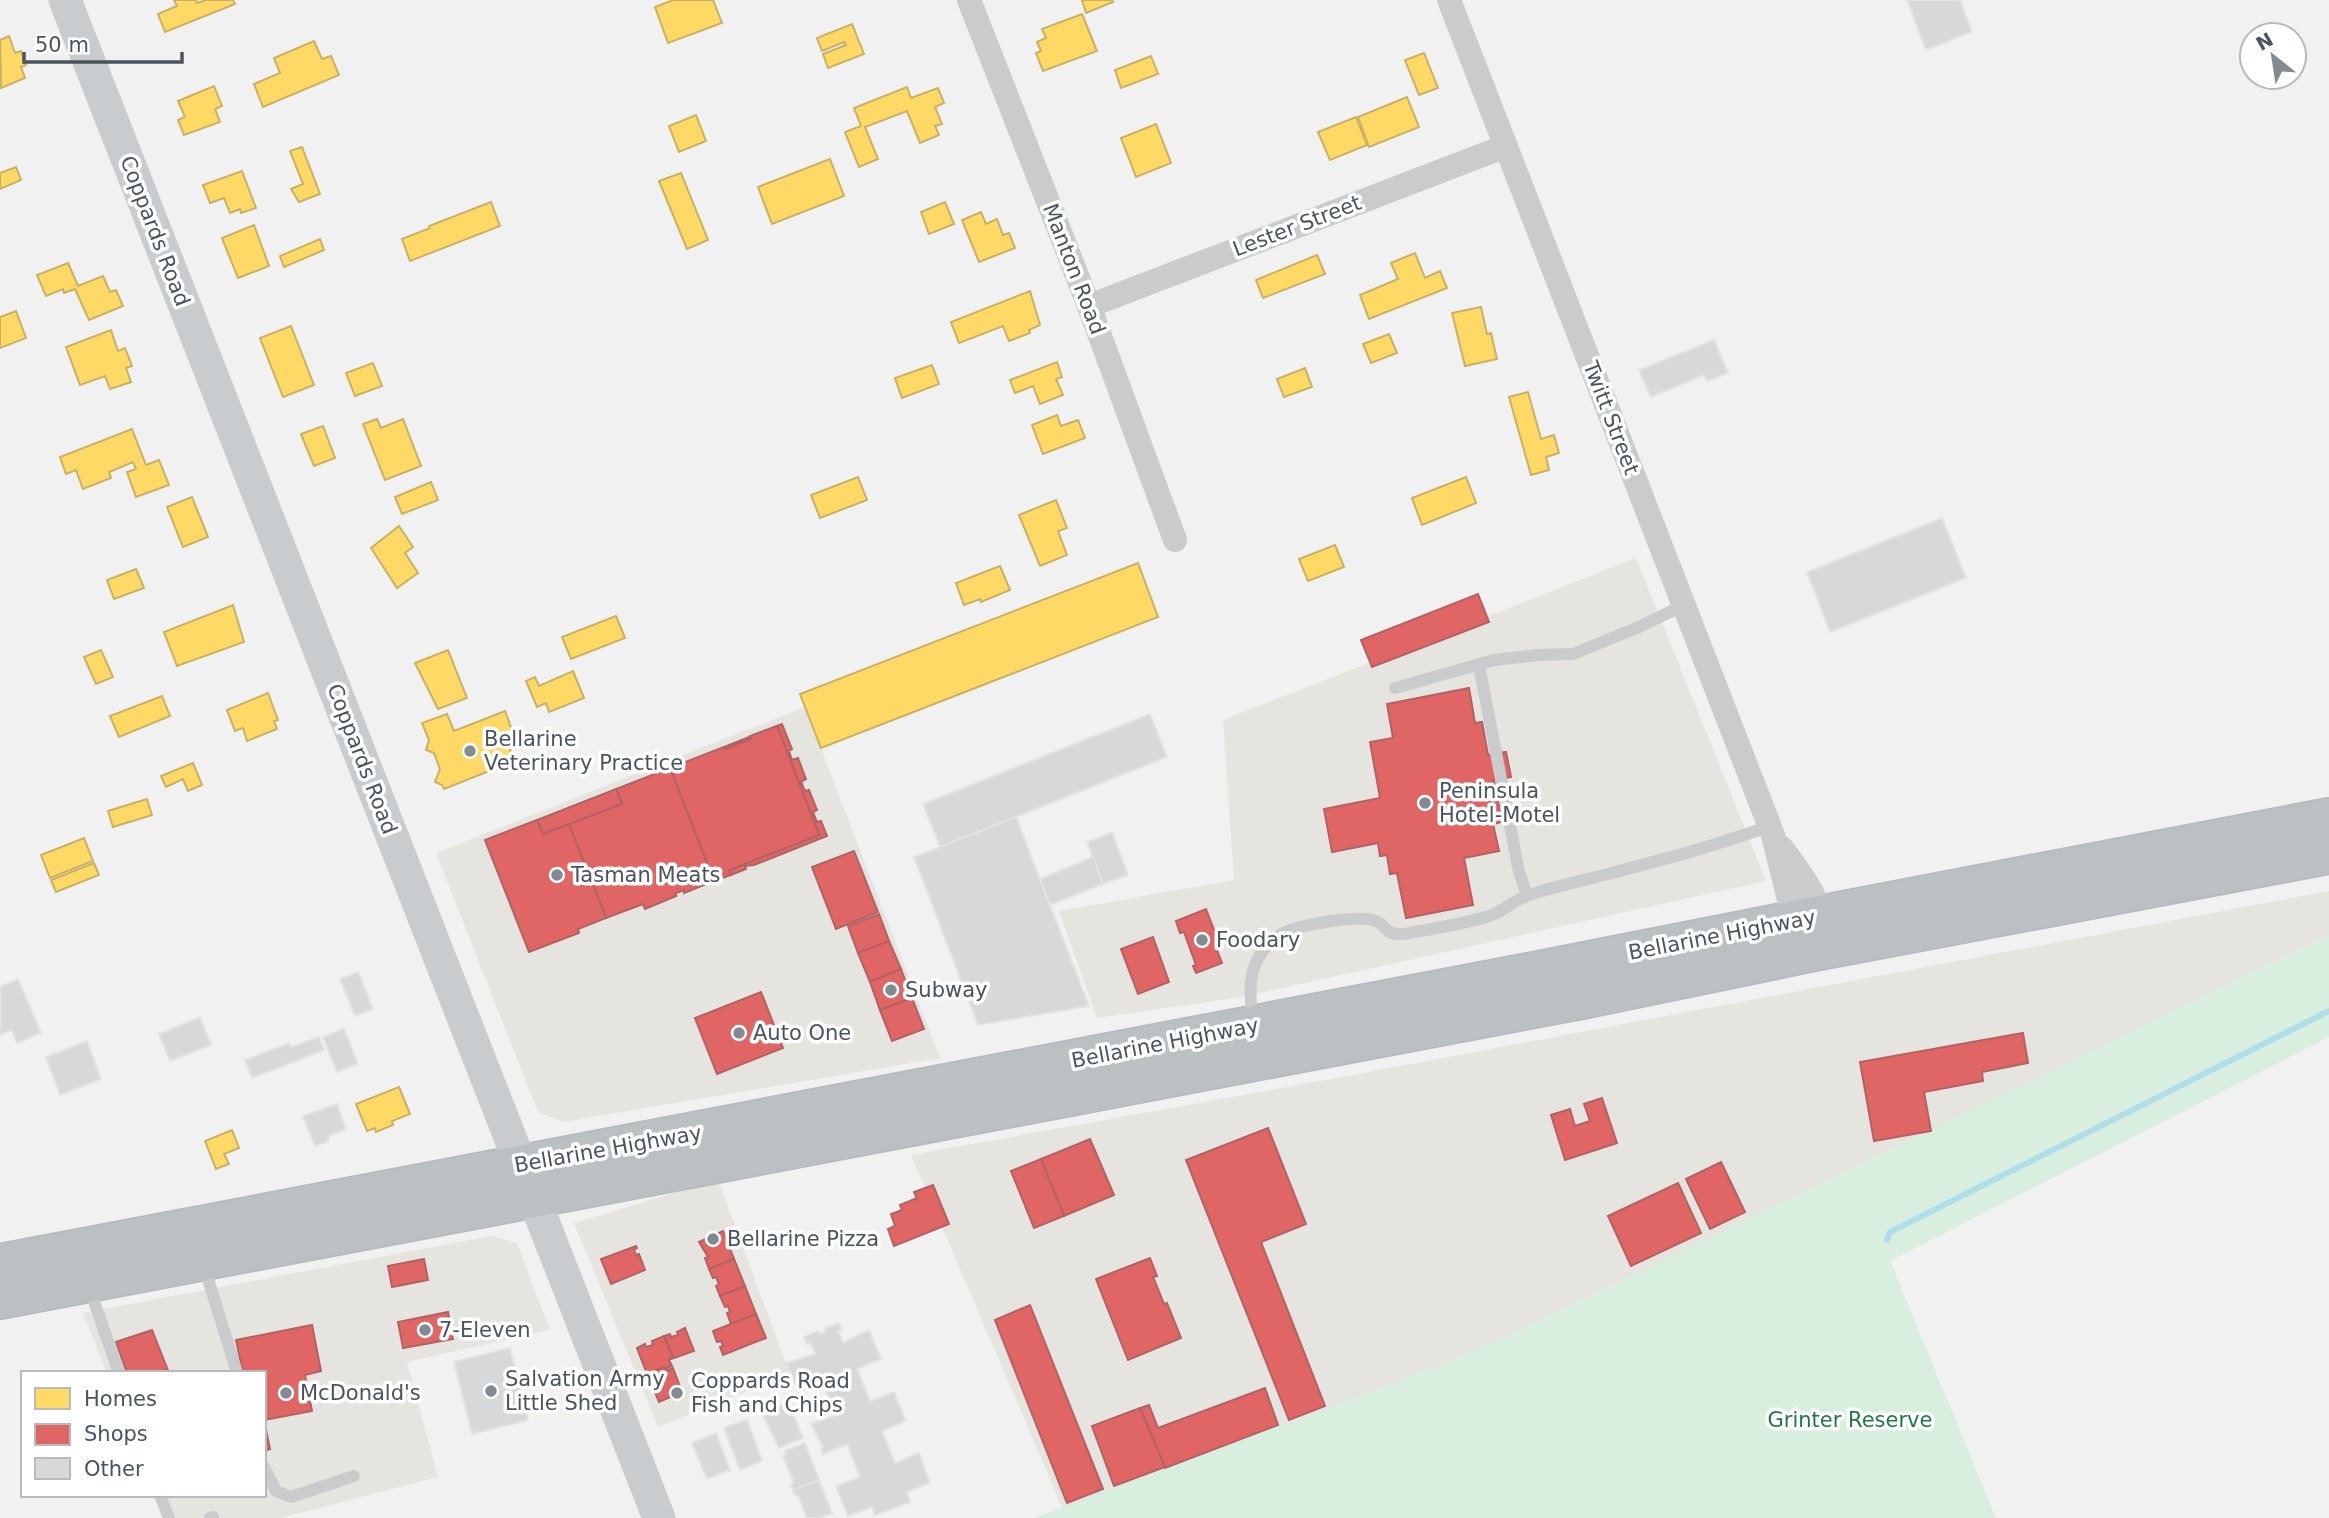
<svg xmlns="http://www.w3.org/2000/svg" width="2329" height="1518" font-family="'DejaVu Sans',sans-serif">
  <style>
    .commercial { fill: #e5e4df }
    .green { fill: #d8eedf }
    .homes { fill: #ffd966; stroke: #c9b163; stroke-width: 2 }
    .shops { fill: #e06666; stroke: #b36163; stroke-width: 2 }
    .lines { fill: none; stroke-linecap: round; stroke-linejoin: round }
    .stream { stroke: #b0dee8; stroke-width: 6 }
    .building { fill: #d7d8da; stroke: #e2e3e4; stroke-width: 2 }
    .highway-casing { stroke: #b7bbc0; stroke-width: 42 }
    .lane { stroke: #c9cbcc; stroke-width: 12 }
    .street { stroke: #c9cbcc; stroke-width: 24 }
    .secondary { stroke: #c9ccce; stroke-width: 33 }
    .highway { stroke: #bbc0c3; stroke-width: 38 }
    .poi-dot { fill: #848b90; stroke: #fff; stroke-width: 2.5 }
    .labels { text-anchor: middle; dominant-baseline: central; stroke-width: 7; stroke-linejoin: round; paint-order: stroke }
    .street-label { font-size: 21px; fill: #4a545c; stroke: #fff }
    .poi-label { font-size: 21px; fill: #4a545c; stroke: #fff; text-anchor: start }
    .park-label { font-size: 21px; fill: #207749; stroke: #fff }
  </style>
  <rect width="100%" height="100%" fill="#f1f1f1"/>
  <g class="commercial">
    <path d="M1636,558L1766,881L1242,997L1097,1018L1059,911L1234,880L1223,720Z"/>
    <path d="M805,707L940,1058L564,1122L538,1112L436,853Z"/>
    <path d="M2329,891V935L2083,1056L1498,1341L1434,1368L1063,1509L911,1155L1342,1077Z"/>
    <path d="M718,1180L790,1374L658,1427L574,1223Z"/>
    <path d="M491,1236L517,1243L550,1330L407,1362L438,1477L281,1518H166L156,1495H264V1373H107L83,1313Z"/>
  </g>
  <path class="green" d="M2329,935V1037L1890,1261L1996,1518H1034L1434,1368L1498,1341Z"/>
  <g class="homes">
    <path d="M174,0H196L197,3L206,0H233L235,4L165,32L158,14L177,6Z"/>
    <path d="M673,0H713L722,23L668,43L655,7Z"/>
    <path d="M1082,0H1112L1113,2L1086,13Z"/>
    <path d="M1082,14L1097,51L1043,71L1036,53L1041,51L1037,42L1046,38L1042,29Z"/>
    <path d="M852,24L864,54L828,68L823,54L846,45L844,42L822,51L817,38Z"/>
    <path d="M9,36L15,53L21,51L26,65L21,67L25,78L1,88L0,40Z"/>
    <path d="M314,41L322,59L331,56L339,75L263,107L254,84L280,73L274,58Z"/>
    <path d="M1424,53L1438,88L1419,95L1405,60Z"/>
    <path d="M1151,56L1158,74L1121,88L1115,70Z"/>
    <path d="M214,86L222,106L215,109L220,122L184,135L178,120L185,117L178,101Z"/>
    <path d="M907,87L911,98L938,88L944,103L935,107L942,124L935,126L939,135L920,143L907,111L865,127L878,159L859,167L845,132L861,126L854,108Z"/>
    <path d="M1407,97L1419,127L1369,147L1358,117Z"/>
    <path d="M696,115L706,141L679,152L669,126Z"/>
    <path d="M1356,117L1367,145L1330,160L1318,132Z"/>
    <path d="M1156,124L1171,163L1136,177L1121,138Z"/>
    <path d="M302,147L320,194L299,202L291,189L303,184L290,151Z"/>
    <path d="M830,159L844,196L772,224L758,187Z"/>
    <path d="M16,167L21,180L0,189V173Z"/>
    <path d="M242,171L256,208L241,213L240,209L230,213L224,198L210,203L203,185Z"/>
    <path d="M681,173L708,240L687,249L659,181Z"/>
    <path d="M491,202L500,226L410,261L402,239L430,228L429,226Z"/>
    <path d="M945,202L954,224L929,234L921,212Z"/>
    <path d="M981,212L986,224L997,219L1003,235L1009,233L1015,248L979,262L962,220Z"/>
    <path d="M254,225L269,266L238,278L222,238Z"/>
    <path d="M320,239L324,250L284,267L280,256Z"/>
    <path d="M1415,253L1425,278L1440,271L1447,288L1369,319L1360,295L1398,279L1391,263Z"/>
    <path d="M1317,255L1325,274L1263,298L1256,280Z"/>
    <path d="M68,263L78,286L103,276L110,292L116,290L123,306L89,320L75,289L64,293L63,289L46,296L37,275Z"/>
    <path d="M1030,291L1040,325L1029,330L1030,333L1009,341L1003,326L959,343L951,322Z"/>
    <path d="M1481,307L1487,334L1491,333L1497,359L1465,366L1452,313Z"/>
    <path d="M16,311L26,338L0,348V317Z"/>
    <path d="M291,326L314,385L283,397L260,338Z"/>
    <path d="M111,330L118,351L125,348L132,366L126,368L131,382L110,389L105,376L80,385L66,347Z"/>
    <path d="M1389,334L1397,353L1371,363L1363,344Z"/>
    <path d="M1057,362L1062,377L1056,379L1063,395L1040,404L1033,386L1015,393L1010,380Z"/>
    <path d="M373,363L382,386L355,396L346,373Z"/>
    <path d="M932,365L939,384L902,398L895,378Z"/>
    <path d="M1305,368L1312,387L1284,397L1277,379Z"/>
    <path d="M1528,392L1541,439L1554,435L1559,453L1546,457L1549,470L1531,475L1509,397Z"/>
    <path d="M1057,415L1061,426L1078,420L1085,438L1043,454L1032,425Z"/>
    <path d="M377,419L381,428L403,419L421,466L385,480L363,424Z"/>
    <path d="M323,426L335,458L314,466L301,434Z"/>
    <path d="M132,429L146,465L159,460L169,485L136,497L127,472L136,469L133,462L109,472L111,478L83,489L76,470L66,474L60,457Z"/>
    <path d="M858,477L867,500L820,518L811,495Z"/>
    <path d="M1466,477L1476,503L1422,525L1412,498Z"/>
    <path d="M431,482L438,500L402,514L395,497Z"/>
    <path d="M192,497L208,537L183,547L167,507Z"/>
    <path d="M1056,500L1067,528L1058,531L1067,555L1040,566L1019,515Z"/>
    <path d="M399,526L413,547L405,553L418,573L397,588L371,548Z"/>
    <path d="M1335,545L1344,567L1308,581L1299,559Z"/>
    <path d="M1138,563L1158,617L821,748L800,694Z"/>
    <path d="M1000,566L1010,590L981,602L980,599L964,605L956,583Z"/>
    <path d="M136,569L144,588L114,599L107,580Z"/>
    <path d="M233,605L244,642L177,666L164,632Z"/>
    <path d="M616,616L625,638L571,659L562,637Z"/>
    <path d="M101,650L113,677L96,684L84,657Z"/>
    <path d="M448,650L467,698L438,709L415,663Z"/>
    <path d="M573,671L584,698L549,712L546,703L537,707L526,681L535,677L539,686Z"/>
    <path d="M268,693L278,720L274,721L277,729L247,741L243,728L235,731L227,710Z"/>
    <path d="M162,696L170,716L119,737L110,716Z"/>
    <path d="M505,711L515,738L507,741L514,761L444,789L442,785L435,782L440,769L434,753L426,750L429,740L422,723L447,714L454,731Z"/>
    <path d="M193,763L202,785L188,791L183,779L166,787L161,776Z"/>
    <path d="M147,799L152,815L113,827L108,811Z"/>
    <path d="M84,838L93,861L50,878L41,855Z"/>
    <path d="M94,863L99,875L56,892L51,880Z"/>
    <path d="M399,1087L410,1114L392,1121L393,1125L376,1132L375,1128L367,1131L356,1104Z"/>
    <path d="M232,1130L239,1148L224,1154L229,1164L216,1169L205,1141Z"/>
  </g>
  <g class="shops">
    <path d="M1478,594L1489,622L1372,667L1361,640Z"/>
    <path d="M1469,688L1475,723L1482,722L1488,755L1506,752L1511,777L1494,780L1502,822L1493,824L1499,851L1464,858L1473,905L1406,918L1397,873L1390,874L1387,855L1380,856L1378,843L1332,852L1324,809L1380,798L1370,742L1393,738L1387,704Z"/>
    <path d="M782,724L792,749L789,751L792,760L798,758L806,779L801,782L805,791L809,790L817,810L813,812L817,822L821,821L827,836L754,865L745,866L746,869L731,875L729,870L819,835L777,726L725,749L724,747Z"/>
    <path d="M777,726L819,835L729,870L731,875L714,881L670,768L724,747L725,749L751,739L750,736Z"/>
    <path d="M670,768L714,881L684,893V890L676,893V896L645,909L643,904L606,918L569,824L622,804L616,789Z"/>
    <path d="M616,789L622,804L543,834L537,820Z"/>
    <path d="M537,820L543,834L569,824L606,918L578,929L579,933L529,952L485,840Z"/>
    <path d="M854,851L878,912L836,929L812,867Z"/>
    <path d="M1206,909L1221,948L1217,950L1222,963L1196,973L1193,966L1196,965L1184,932L1180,933L1176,921Z"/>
    <path d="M879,914L889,941L858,953L848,926Z"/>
    <path d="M1153,937L1169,982L1138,994L1121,949Z"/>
    <path d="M889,941L901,969L870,982L858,953Z"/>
    <path d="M901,969L912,998L880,1010L870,982Z"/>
    <path d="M761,992L783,1048L717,1074L695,1018Z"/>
    <path d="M912,998L924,1029L892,1041L880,1010Z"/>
    <path d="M2023,1033L2028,1063L1982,1072L1983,1081L1924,1092L1931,1131L1874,1141L1860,1062Z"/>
    <path d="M1602,1098L1617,1143L1565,1160L1551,1115L1570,1109L1575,1126L1590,1121L1584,1104Z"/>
    <path d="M1268,1128L1306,1224L1261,1242L1325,1406L1289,1420L1186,1160Z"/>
    <path d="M1090,1139L1114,1195L1064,1216L1041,1159Z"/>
    <path d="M1041,1159L1064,1216L1034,1228L1011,1171Z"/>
    <path d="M1721,1162L1745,1212L1710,1229L1686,1179Z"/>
    <path d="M1678,1183L1701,1233L1631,1266L1608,1216Z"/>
    <path d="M933,1185L949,1224L894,1246L888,1229L895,1226L891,1214L902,1210L900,1205L917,1198L914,1192Z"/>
    <path d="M723,1231L734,1259L709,1269L705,1258L708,1257L699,1242Z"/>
    <path d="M636,1246L637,1248L634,1250L636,1255L639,1254L645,1270L611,1284L601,1259Z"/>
    <path d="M1150,1258L1157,1276L1153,1277L1164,1304L1167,1303L1181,1338L1128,1360L1096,1279Z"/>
    <path d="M424,1259L428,1280L392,1287L388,1266Z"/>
    <path d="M734,1259L745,1286L720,1296L716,1286L719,1284L716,1277L713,1278L709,1269Z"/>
    <path d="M745,1286L756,1314L731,1324L727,1313L730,1312L728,1306L725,1307L720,1296Z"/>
    <path d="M1030,1305L1103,1489L1067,1503L995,1320Z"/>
    <path d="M448,1312L453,1339L403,1348L398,1322Z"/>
    <path d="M756,1314L766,1338L723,1355L720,1347L723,1346L721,1341L717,1342L713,1331Z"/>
    <path d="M312,1325L321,1371L305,1375L312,1411L264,1420L270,1449L264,1451V1373H243L236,1340Z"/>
    <path d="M685,1328L694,1351L671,1359L673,1357L664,1336L670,1334L671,1337L678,1335L677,1332Z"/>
    <path d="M152,1330L169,1373H127L116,1342Z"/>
    <path d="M664,1336L673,1357L669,1360L672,1366L665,1369L664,1367L647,1374L637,1348L645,1344L646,1347L653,1345L652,1341Z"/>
    <path d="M664,1367L666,1371L673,1368L682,1392L659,1402L654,1390L657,1389L655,1383L652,1384L647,1374Z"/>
    <path d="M1265,1388L1278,1425L1165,1468L1140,1408L1149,1405L1158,1428Z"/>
    <path d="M1140,1408L1165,1467L1114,1486L1092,1426Z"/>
  </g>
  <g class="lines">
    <path class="stream" d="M1887,1240L1890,1232L2329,1011"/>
  </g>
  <g class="building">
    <path d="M1907,0H1960L1972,32L1926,50Z"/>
    <path d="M1714,340L1728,373L1707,381L1704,375L1651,397L1639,370Z"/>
    <path d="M1942,518L1966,578L1830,632L1807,572Z"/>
    <path d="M1150,714L1167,757L940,847L923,804Z"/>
    <path d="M1016,817L1089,1006L978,1025L914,857Z"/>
    <path d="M1112,832L1128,875L1103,884L1087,842Z"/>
    <path d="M1093,857L1103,884L1050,905L1040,879Z"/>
    <path d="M358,972L373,1009L355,1016L340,979Z"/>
    <path d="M18,979L41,1033L17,1043L12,1030L0,1035V987Z"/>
    <path d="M200,1017L211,1045L170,1061L159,1034Z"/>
    <path d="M344,1029L358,1064L337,1072L323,1037Z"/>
    <path d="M319,1037L324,1050L252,1078L245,1060L289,1043L291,1047Z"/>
    <path d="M87,1041L101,1079L60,1095L46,1057Z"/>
    <path d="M337,1104L346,1129L328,1136L329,1141L315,1146L303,1116Z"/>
    <path d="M839,1323L842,1330L838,1331L843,1343L869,1330L881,1359L857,1369L870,1401L894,1392L906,1421L882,1431L895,1463L919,1453L930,1483L907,1492L910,1502L875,1515L872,1507L848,1516L836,1486L860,1477L847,1444L823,1454L821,1448L823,1447L811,1424L836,1415L823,1383L799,1392L786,1363L815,1354L811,1343L807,1344L804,1337L818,1331L820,1334L827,1331L825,1328Z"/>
    <path d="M510,1348L528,1420L472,1434L454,1362Z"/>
    <path d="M788,1402L803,1438L779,1448L762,1413Z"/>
    <path d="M747,1419L762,1461L740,1470L724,1428Z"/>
    <path d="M716,1433L730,1470L707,1479L692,1443Z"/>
    <path d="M805,1443L819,1480L793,1490L791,1484L794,1483L783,1456L786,1455L785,1451Z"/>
    <path d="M819,1480L832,1513L820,1518H807L798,1495L795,1496L793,1490Z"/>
  </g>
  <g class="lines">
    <g class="highway-casing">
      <g id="highway">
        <path d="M0,1264L1544,970L1822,915L2329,818"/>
        <path d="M0,1299L1587,998L1820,950L2329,854"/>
      </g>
    </g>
    <g class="lane">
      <path d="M1479,665L1519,872L1527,895"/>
      <path d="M1395,688L1494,660L1538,655L1573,654L1639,627L1684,605"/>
      <path d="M1254,1022C1247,989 1248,958 1278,936C1294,925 1359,914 1376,921C1382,923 1384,928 1388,931C1395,936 1406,934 1414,932C1438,928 1469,923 1492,915C1505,910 1516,899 1529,895C1556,886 1585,880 1612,873C1665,859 1718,845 1770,826"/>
      <path d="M204,1266L237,1373"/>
      <path d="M89,1287L119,1373"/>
      <path d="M264,1467L276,1491L291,1497L354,1476"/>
      <path d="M160,1495L169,1518"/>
      <path d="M210,1518L213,1517"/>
    </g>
    <g class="street">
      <path d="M969,0L1089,306L1175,540"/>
      <path d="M1449,0L1773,835L1794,920L1803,930"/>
      <path d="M1089,306L1506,146"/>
      <path d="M1782,848C1799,872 1823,899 1821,929"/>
    </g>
    <path class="secondary" d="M65,0L659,1518"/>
    <use href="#highway" class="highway"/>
  </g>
  <g class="poi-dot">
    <circle cx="470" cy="751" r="7"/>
    <circle cx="1425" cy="803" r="7"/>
    <circle cx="557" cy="875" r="7"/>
    <circle cx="1202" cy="940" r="7"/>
    <circle cx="891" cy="990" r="7"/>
    <circle cx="739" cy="1033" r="7"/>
    <circle cx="713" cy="1239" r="7"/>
    <circle cx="425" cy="1330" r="7"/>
    <circle cx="491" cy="1391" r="7"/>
    <circle cx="286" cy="1393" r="7"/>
    <circle cx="677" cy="1393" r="7"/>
  </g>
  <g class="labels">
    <g class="street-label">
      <text transform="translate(1297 226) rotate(-21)">Lester Street</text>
      <text transform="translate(155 231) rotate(69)">Coppards Road</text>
      <text transform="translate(1074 269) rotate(69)">Manton Road</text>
      <text transform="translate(1611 418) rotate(69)">Twitt Street</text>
      <text transform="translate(362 759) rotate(69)">Coppards Road</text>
      <text transform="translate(1722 935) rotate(-11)">Bellarine Highway</text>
      <text transform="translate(1165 1043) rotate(-11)">Bellarine Highway</text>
      <text transform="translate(608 1149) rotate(-10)">Bellarine Highway</text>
    </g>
    <g class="poi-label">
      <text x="484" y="739">Bellarine<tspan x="484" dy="24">Veterinary Practice</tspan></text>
      <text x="1439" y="791">Peninsula<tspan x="1439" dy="24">Hotel-Motel</tspan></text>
      <text x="571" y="875">Tasman Meats</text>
      <text x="1216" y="940">Foodary</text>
      <text x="905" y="990">Subway</text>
      <text x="753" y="1033">Auto One</text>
      <text x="727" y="1239">Bellarine Pizza</text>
      <text x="439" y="1330">7-Eleven</text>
      <text x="505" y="1379">Salvation Army<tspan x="505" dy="24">Little Shed</tspan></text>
      <text x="691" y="1381">Coppards Road<tspan x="691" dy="24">Fish and Chips</tspan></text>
      <text x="300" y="1393">McDonald's</text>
    </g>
    <g class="park-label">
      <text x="1850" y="1420">Grinter Reserve</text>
    </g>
  </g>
  <rect x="21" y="1371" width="245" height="126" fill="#ffffff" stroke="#b7bbbe" stroke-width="2"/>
  <rect x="35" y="1388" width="35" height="21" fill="#ffd966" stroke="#b7bbbe" stroke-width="2"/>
  <text x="84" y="1406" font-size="21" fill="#4a545c">Homes</text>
  <rect x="35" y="1424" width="35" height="21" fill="#e06666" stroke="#b7bbbe" stroke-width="2"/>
  <text x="84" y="1441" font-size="21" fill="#4a545c">Shops</text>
  <rect x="35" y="1458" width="35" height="21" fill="#d7d8da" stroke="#b7bbbe" stroke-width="2"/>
  <text x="84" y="1476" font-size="21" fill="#4a545c">Other</text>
  <g transform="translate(2273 56) rotate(330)"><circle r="33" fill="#ffffff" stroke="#b7bbbe" stroke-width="2"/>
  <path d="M0-5L12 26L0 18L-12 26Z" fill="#848b90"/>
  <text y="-10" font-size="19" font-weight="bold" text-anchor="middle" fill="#4a545c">N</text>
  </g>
  <path d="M24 52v10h158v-10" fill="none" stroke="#4a545c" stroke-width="3.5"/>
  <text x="35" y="52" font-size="21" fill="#4a545c" stroke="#ffffff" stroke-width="5" paint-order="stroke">50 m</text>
</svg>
